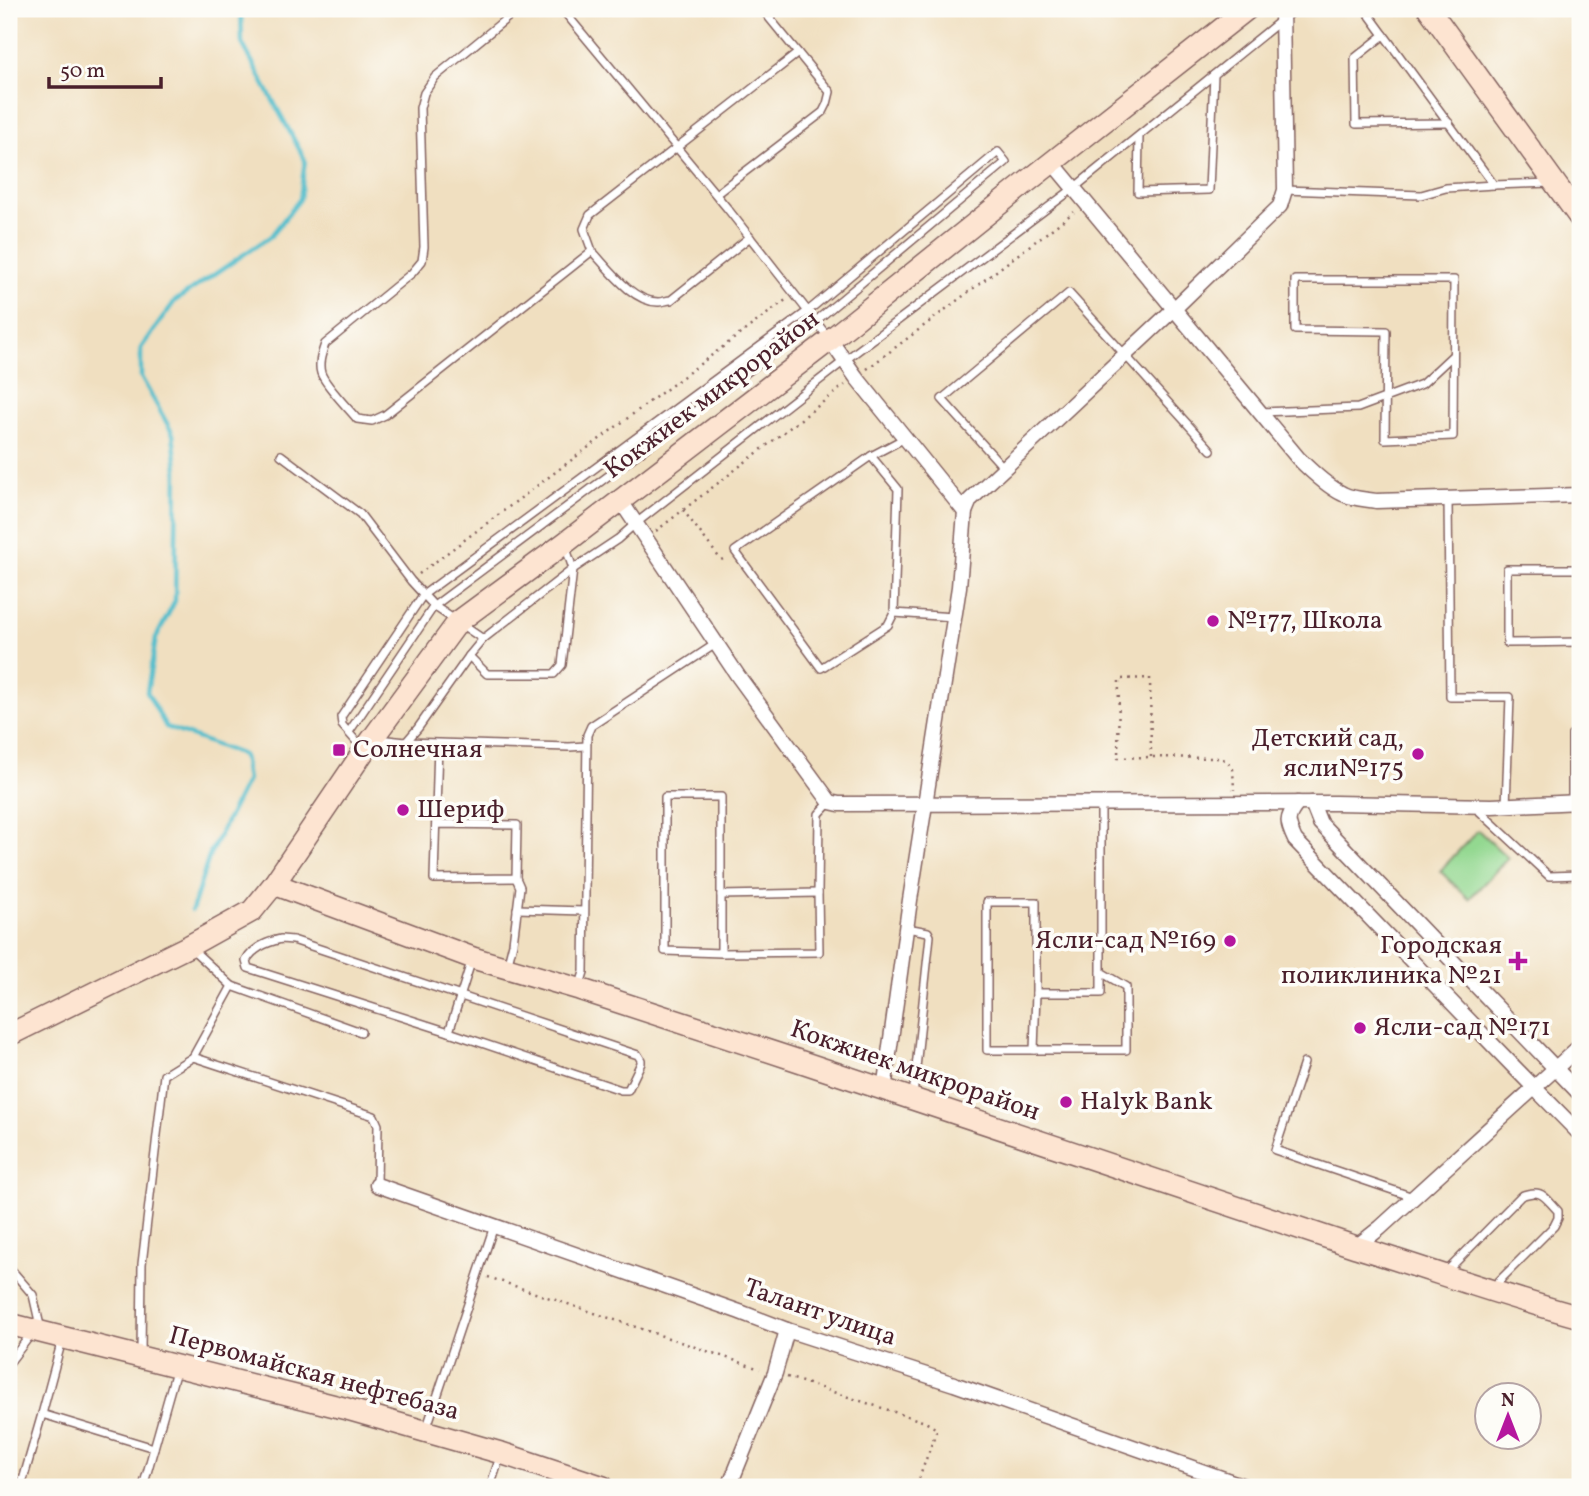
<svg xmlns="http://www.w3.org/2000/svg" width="1589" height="1496" font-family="Vollkorn,serif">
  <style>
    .green { fill: #93d890; stroke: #6e7c5e; stroke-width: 2 }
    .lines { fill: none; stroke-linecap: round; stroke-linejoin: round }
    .stream { stroke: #52becc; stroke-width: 4.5 }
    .lane-casing { stroke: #84625f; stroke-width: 10 }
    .street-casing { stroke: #84625f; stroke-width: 17 }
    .secondary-casing { stroke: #84625f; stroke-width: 24 }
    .path { stroke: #84625f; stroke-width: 2.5; stroke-dasharray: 2 5; stroke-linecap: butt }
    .lane { stroke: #fff; stroke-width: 7 }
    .street { stroke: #fff; stroke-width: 14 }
    .secondary { stroke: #fde4d1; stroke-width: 21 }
    .poi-dot { fill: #b5179e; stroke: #fdfcf7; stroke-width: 2.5 }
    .labels { text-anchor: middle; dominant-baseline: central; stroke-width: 7; stroke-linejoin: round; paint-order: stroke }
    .street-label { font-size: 26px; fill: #4a1f2b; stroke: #fdfcf7 }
    .poi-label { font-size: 26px; fill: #4a1f2b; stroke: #fdfcf7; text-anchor: start }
  </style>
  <rect width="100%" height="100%" fill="#fdfcf7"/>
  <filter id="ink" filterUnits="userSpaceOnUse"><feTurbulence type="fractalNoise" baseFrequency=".0143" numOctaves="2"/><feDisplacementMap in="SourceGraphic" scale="14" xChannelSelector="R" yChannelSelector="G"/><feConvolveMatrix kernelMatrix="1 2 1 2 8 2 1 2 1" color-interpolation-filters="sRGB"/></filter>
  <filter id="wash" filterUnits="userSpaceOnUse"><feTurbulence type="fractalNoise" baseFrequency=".00686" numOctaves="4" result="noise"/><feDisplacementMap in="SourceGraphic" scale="28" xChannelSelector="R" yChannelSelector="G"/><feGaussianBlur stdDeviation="1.57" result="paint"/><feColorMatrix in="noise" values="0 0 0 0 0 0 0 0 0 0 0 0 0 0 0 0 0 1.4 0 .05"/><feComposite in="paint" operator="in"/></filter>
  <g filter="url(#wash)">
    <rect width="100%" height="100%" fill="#f0dfc0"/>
    <path class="green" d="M1478,830L1508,858L1469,899L1440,871Z"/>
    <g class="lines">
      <path class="stream" d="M192,910L210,854L247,780L243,755L166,727L147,692L156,638L175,601L177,469L173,434L141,377V348L175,301L271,236L300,199L305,160L242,43L241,9"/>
    </g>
  </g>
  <g filter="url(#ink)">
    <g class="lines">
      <g class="lane-casing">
        <g id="lane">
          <path d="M518,9L435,77L424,93L420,108L424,247L422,261L412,273L325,344C322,353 318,363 321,373C325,385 348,408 357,419L372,421L385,415L592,251C608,268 633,303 659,302C663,302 667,300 671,300L750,237"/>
          <path d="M562,9L727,208L828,337"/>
          <path d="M1365,9L1494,185L1551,183"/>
          <path d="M1384,35L1355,58L1356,124L1449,123"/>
          <path d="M1139,136L1138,192L1209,190L1214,75"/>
          <path d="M1285,190L1421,195L1446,188L1494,185"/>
          <path d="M716,194L823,112L827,104L830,92L762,9"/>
          <path d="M592,251L584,229L590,215L798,53"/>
          <path d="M1295,280H1454L1453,436L1385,439L1386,331L1295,330Z"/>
          <path d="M1260,412L1358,408L1422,384L1453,355"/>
          <path d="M281,455L360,514L411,581L434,606L817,320L1006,162L998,152L808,311L423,595L341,717L342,725L362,748"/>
          <path d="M871,456L898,489L894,613L888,625L821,668L735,551Z"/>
          <path d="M871,456L905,438"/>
          <path d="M1004,468L942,399L1069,293L1211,450"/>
          <path d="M1448,499L1450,697H1510L1506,806"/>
          <path d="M1580,569H1507V643L1580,642"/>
          <path d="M894,613L954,617"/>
          <path d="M469,656L487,674H554L562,665L573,569L565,545"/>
          <path d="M349,732L434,606L483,639"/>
          <path d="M378,739L406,742L418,728L469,656L483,639L573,569L618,539L635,524L844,361L1074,188L1295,9"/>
          <path d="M406,742L569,747L586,746"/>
          <path d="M1572,802V735H1580"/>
          <path d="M1101,804V993H1036V902H987V1050H1126V987L1101,972"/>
          <path d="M1476,808L1549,876L1580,875"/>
          <path d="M436,824L517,825L516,878L434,879L438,744"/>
          <path d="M721,895L818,893"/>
          <path d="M517,909L584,911"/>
          <path d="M907,928L928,932L930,936L913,1096"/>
          <path d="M281,939L293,940L638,1055L641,1060V1063L628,1090H621L449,1032L248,968L246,961C253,948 267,942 281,939Z"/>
          <path d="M192,949L232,986L361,1032"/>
          <path d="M721,953V797H665V951L721,953L819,952L818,893L819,814L830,802"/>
          <path d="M507,967L513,943L520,887L516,878"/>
          <path d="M580,985L584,972L587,735L591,726L717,643"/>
          <path d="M449,1032L472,959"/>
          <path d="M1034,1050L1036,993"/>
          <path d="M193,1057L374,1116L378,1125L377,1185"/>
          <path d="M1304,1063L1275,1150L1413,1197"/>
          <path d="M9,1267L33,1295L41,1330"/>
          <path d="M1446,1272L1521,1196C1543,1188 1544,1197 1558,1211V1218L1554,1226L1493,1287"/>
          <path d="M141,1354L142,1264L164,1075L193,1057L232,986"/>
          <path d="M9,1363L32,1333"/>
          <path d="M42,1414L62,1340"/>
          <path d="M426,1430L494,1226"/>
          <path d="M21,1487L42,1414L154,1448"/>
          <path d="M143,1487L177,1367"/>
          <path d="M490,1487L501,1454"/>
        </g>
      </g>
      <g class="street-casing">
        <g id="street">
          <path d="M1052,162L1298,458C1310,470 1328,487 1343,494C1353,499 1365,499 1376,501L1580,495"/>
          <path d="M830,340L856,377L965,512"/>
          <path d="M620,500L738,676L830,802L839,804L1335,803L1492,806L1580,802"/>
          <path d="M1298,803C1285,818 1287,823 1295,840L1516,1069L1580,1134"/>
          <path d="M1312,803L1320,823L1580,1094"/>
          <path d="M884,1090L910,900L959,587L965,512L970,500L1174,309L1280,206L1285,190L1282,9"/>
          <path d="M377,1185L740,1312L787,1330L954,1384L1247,1487"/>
          <path d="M1356,1247L1380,1228L1580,1046"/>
          <path d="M729,1487L775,1373L787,1330"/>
        </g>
      </g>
      <g class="secondary-casing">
        <g id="secondary">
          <path d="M1429,9L1580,218"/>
          <path d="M274,884L473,958L579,989L793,1059L1356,1247C1431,1270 1505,1297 1580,1317"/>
          <path d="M9,1035L189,946L252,911L274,884L370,742L458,622L565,543L830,340L1018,189L1247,9"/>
          <path d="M9,1324L347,1409L501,1453L603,1487"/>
        </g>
      </g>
      <g class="path">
        <path d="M867,369L1074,212"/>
        <path d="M683,510L721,560L727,557"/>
        <path d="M656,531L845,385"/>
        <path d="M419,574L787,299"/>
        <path d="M1151,757L1150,678L1119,679L1118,758L1151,757L1217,758L1226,760L1233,769L1234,790"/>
        <path d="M488,1277L760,1369"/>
        <path d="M787,1377L925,1422L937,1429L916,1487"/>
      </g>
      <use href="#lane" class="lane"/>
      <use href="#street" class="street"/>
      <use href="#secondary" class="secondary"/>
    </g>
  </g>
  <g class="poi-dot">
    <circle cx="1213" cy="621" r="7"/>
    <rect x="332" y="743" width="14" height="14" rx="3.5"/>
    <circle cx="1418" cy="754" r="7"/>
    <circle cx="403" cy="810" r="7"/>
    <circle cx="1230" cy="941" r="7"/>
    <path d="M1514.5 950.5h7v7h7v7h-7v7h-7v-7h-7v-7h7z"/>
    <circle cx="1360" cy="1028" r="7"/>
    <circle cx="1066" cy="1102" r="7"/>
  </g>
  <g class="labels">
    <g class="street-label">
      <text transform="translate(712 395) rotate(-37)">Кокжиек микрорайон</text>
      <text transform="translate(915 1071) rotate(19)">Кокжиек микрорайон</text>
      <text transform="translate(820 1313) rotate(19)">Талант улица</text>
      <text transform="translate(314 1374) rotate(15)">Первомайская нефтебаза</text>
    </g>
    <g class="poi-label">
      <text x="1227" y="621">№177, Школа</text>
      <text x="1404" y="739" text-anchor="end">Детский сад,<tspan x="1404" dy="30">ясли№175</tspan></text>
      <text x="353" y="750">Солнечная</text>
      <text x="417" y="810">Шериф</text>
      <text x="1216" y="941" text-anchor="end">Ясли-сад №169</text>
      <text x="1502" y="946" text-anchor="end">Городская<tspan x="1502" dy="30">поликлиника №21</tspan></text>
      <text x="1374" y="1028">Ясли-сад №171</text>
      <text x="1080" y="1102">Halyk Bank</text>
    </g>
  </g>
  <rect width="1589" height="1496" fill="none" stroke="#fdfcf7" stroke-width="35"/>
  <g transform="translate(1508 1416)"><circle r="33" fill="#fdfcf7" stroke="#b5a4a5" stroke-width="2"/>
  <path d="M0-5L12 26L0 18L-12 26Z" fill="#b5179e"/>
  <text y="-10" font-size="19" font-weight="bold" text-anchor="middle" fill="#4a1f2b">N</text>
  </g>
  <path d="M49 77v10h112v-10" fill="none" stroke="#4a1f2b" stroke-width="3.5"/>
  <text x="60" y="77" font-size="21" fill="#4a1f2b" stroke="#fdfcf7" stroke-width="5" paint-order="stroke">50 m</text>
</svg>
